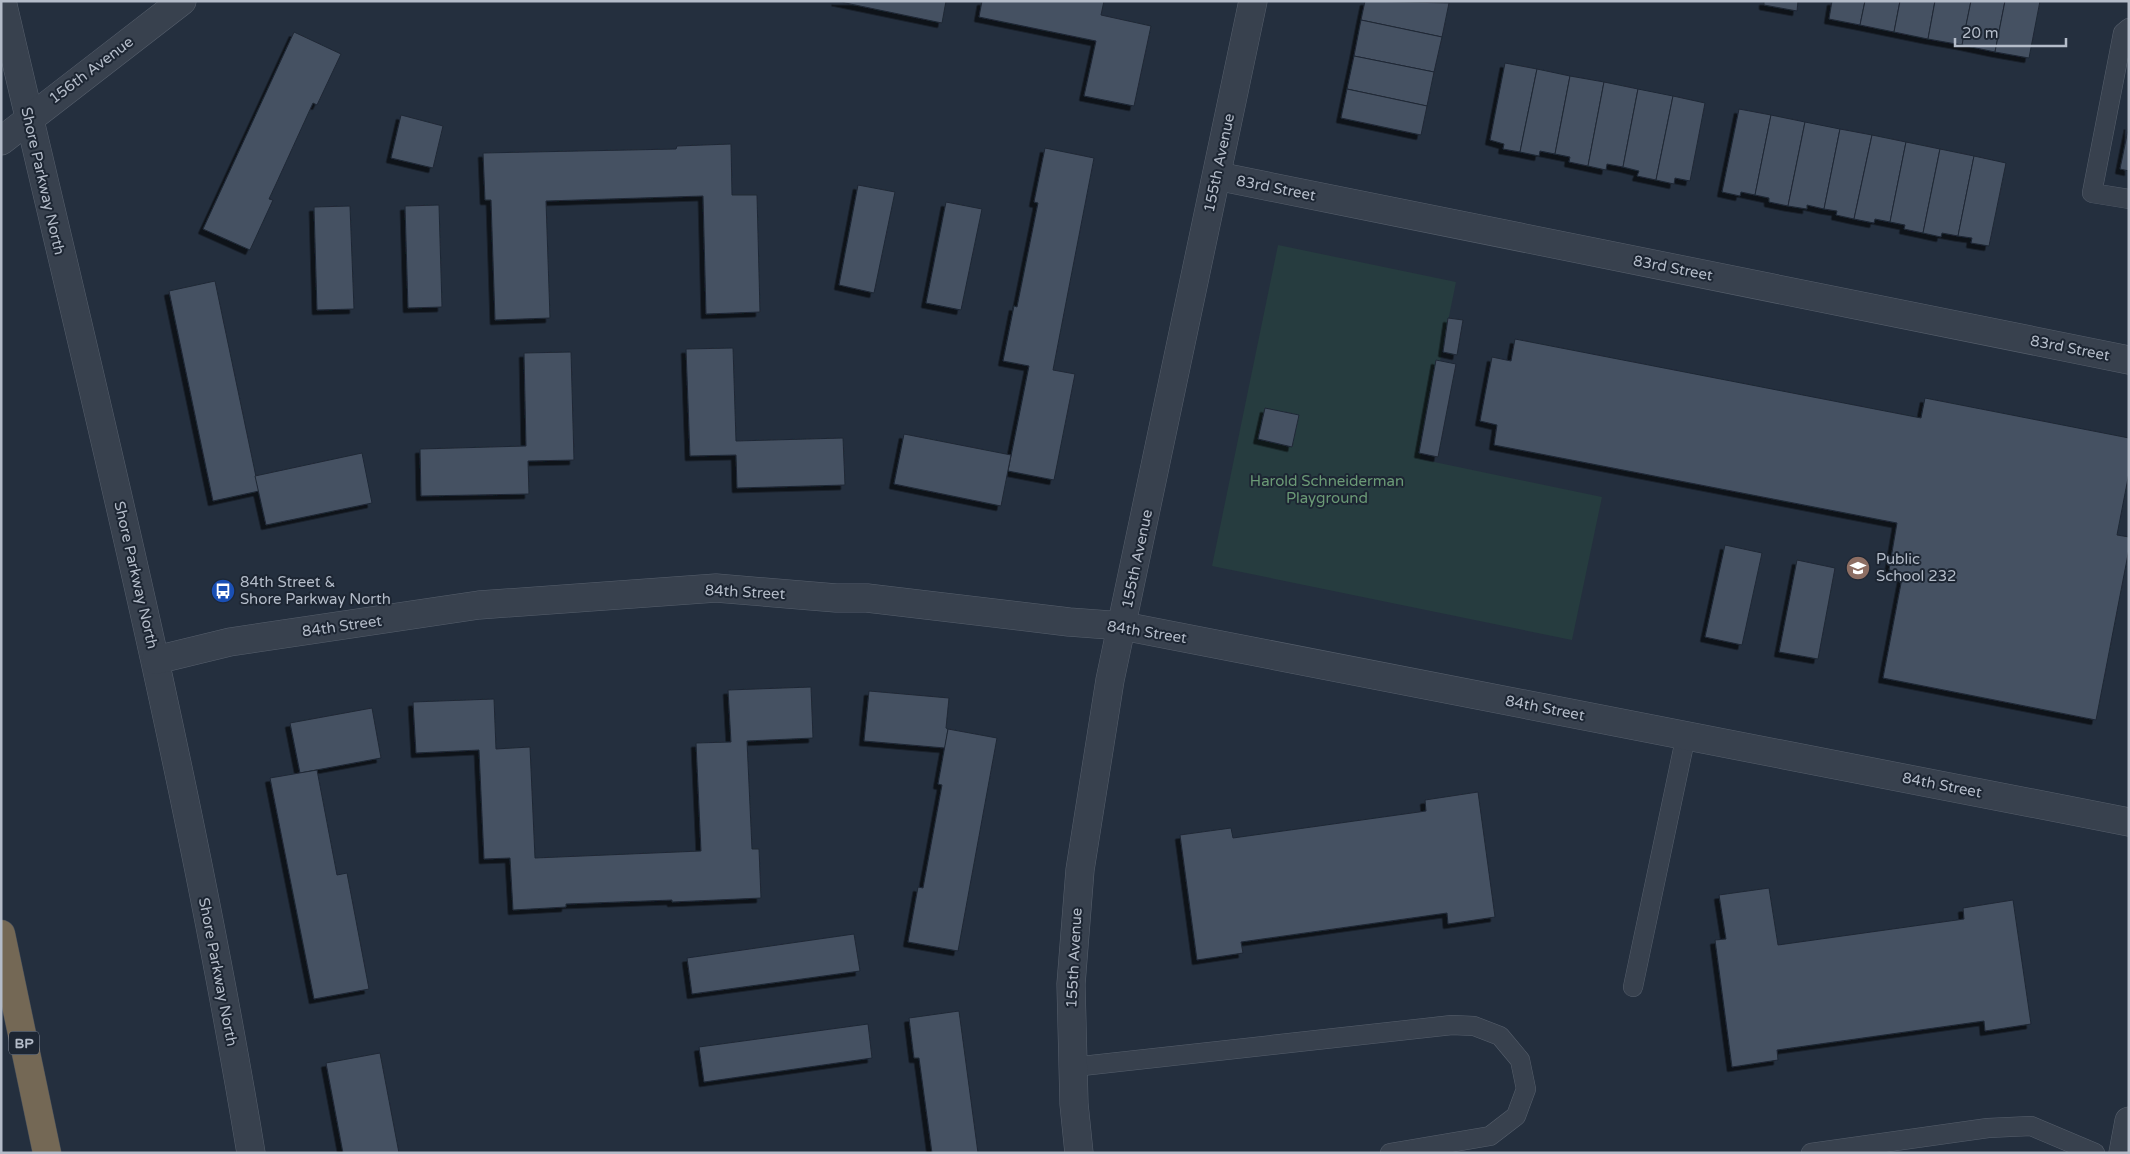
<svg xmlns="http://www.w3.org/2000/svg" width="2130" height="1154" font-family="'Varela Round',sans-serif">
  <style>
    .green { fill: #263c3f }
    .building { fill: #455162; stroke: #1f2835; filter: url(#shadow) }
    .lines { fill: none; stroke-linecap: round; stroke-linejoin: round }
    .service-casing { stroke: #565f6c; stroke-width: 20 }
    .minor-casing { stroke: #565f6c; stroke-width: 29 }
    .motorway-casing { stroke: #434c59; stroke-width: 29 }
    .service { stroke: #38414e; stroke-width: 19 }
    .minor { stroke: #38414e; stroke-width: 28 }
    .motorway { stroke: #746855; stroke-width: 28 }
    .labels { text-anchor: middle; dominant-baseline: central; stroke-width: 4; stroke-linejoin: round; paint-order: stroke }
    .shield { fill: #1d2633; stroke: #878f9c; stroke-width: 1 }
    .shield-label { font-size: 14px; font-weight: bold; fill: #b4bcc9 }
    .street-label { font-size: 15px; fill: #b4bcc9; stroke: #1d2633 }
    .park-label { font-size: 15px; fill: #6b9a76; stroke: #1d2633 }
    .poi-label { font-size: 15px; fill: #b4bcc9; stroke: #1d2633; text-anchor: start }
  </style>
  <defs>
    <filter id="shadow"><feDropShadow dx="-4.5" dy="4.5" stdDeviation="0" flood-color="#0009"/></filter>
  </defs>
  <rect width="100%" height="100%" fill="#242f3e"/>
  <path class="green" d="M1278,245L1456,282L1420,459L1602,497L1572,640L1212,566Z"/>
  <g class="building">
    <path d="M836,1H946L942,23Z"/>
    <path d="M982,1H1104L1101,15L1151,26L1134,106L1084,96L1096,41L979,17Z"/>
    <path d="M1365,1L1449,3L1442,37L1361,20Z"/>
    <path d="M1764,1H1798L1797,11L1764,5Z"/>
    <path d="M1832,1H1865L1860,25L1829,19Z"/>
    <path d="M1865,1H1900L1894,32L1860,25Z"/>
    <path d="M1900,1H1935L1928,39L1894,32Z"/>
    <path d="M1935,1H1971L1962,45L1928,39Z"/>
    <path d="M1971,1H2005L1995,52L1962,45Z"/>
    <path d="M2005,1H2040L2029,58L1995,52Z"/>
    <path d="M1361,20L1442,37L1434,72L1354,56Z"/>
    <path d="M294,32L341,54L317,105L313,103L276,184L269,199L273,200L250,250L203,229Z"/>
    <path d="M1354,56L1434,72L1427,106L1347,89Z"/>
    <path d="M1505,63L1537,69L1520,152L1503,149L1504,144L1490,140Z"/>
    <path d="M1537,69L1570,76L1555,154L1540,151L1539,156L1520,152Z"/>
    <path d="M1570,76L1604,82L1588,166L1569,162L1570,157L1555,154Z"/>
    <path d="M1604,82L1638,89L1623,167L1607,164L1606,170L1588,166Z"/>
    <path d="M1347,89L1427,106L1421,135L1341,118Z"/>
    <path d="M1638,89L1673,96L1656,180L1637,176L1639,171L1623,167Z"/>
    <path d="M1673,96L1705,103L1690,181L1675,178L1674,184L1656,180Z"/>
    <path d="M1739,109L1771,115L1755,195L1741,192L1740,196L1722,192Z"/>
    <path d="M401,115L443,126L433,168L391,158Z"/>
    <path d="M1771,115L1805,122L1788,206L1769,202V198L1755,195Z"/>
    <path d="M1805,122L1840,129L1824,209L1807,205V209L1788,206Z"/>
    <path d="M2129,125V171L2120,169Z"/>
    <path d="M1840,129L1872,135L1854,219L1836,215L1837,211L1824,209Z"/>
    <path d="M1872,135L1906,142L1890,222L1875,219L1874,223L1854,219Z"/>
    <path d="M1906,142L1940,149L1923,233L1904,229L1905,225L1890,222Z"/>
    <path d="M731,144L732,195H757L760,312L706,314L703,196L546,201L550,318L495,320L491,200H485L483,153L676,149L677,146Z"/>
    <path d="M1045,148L1094,158L1053,370L1075,374L1054,480L1008,471L1029,366L1003,361L1014,306L1017,307L1038,203L1034,202Z"/>
    <path d="M1940,149L1974,156L1958,236L1942,233L1941,237L1923,233Z"/>
    <path d="M1974,156L2006,163L1989,246L1971,243L1972,238L1958,236Z"/>
    <path d="M858,185L895,192L874,293L839,285Z"/>
    <path d="M946,202L982,209L961,310L926,303Z"/>
    <path d="M439,205L442,307L408,308L405,206Z"/>
    <path d="M350,206L354,309L317,310L314,207Z"/>
    <path d="M215,281L259,491L213,501L169,291Z"/>
    <path d="M1448,318L1463,320L1457,355L1443,352Z"/>
    <path d="M1515,339L1921,418L1925,398L2129,438V473L2117,535L2129,537V549L2096,720L1883,678L1903,573L1889,570L1897,523L1494,445L1497,425L1480,421L1492,357L1511,361Z"/>
    <path d="M733,348L736,441L843,438L845,485L737,488L736,455L690,456L686,349Z"/>
    <path d="M571,352L574,460L528,461L529,494L421,496L420,449L526,446L524,353Z"/>
    <path d="M1436,360L1456,364L1438,457L1419,453Z"/>
    <path d="M1265,408L1299,415L1292,447L1258,439Z"/>
    <path d="M904,434L1011,455L1001,506L894,484Z"/>
    <path d="M362,453L372,503L266,525L255,476Z"/>
    <path d="M1725,545L1762,553L1742,645L1705,637Z"/>
    <path d="M1797,560L1835,568L1818,659L1779,652Z"/>
    <path d="M811,687L813,738L747,741L752,849H759L761,898L672,902V900L566,904V907L513,910L510,858L484,859L479,750L416,753L413,702L494,699L496,749L530,747L535,858L701,851L696,743L731,742L728,690Z"/>
    <path d="M869,691L949,698L946,728L948,729L945,748L864,741Z"/>
    <path d="M372,708L381,758L300,773L290,723Z"/>
    <path d="M948,729L997,738L958,951L908,942L918,887L923,888L942,785L938,784Z"/>
    <path d="M317,770L337,875L347,873L369,989L314,999L270,778Z"/>
    <path d="M1478,792L1495,917L1448,924L1447,913L1241,942L1243,953L1197,960L1180,835L1231,828L1233,838L1426,811L1425,800Z"/>
    <path d="M1769,888L1778,945L1964,919L1963,908L2013,900L2031,1024L1985,1031L1984,1021L1777,1050L1778,1060L1732,1067L1715,940L1726,939L1719,895Z"/>
    <path d="M854,934L860,971L692,994L687,958Z"/>
    <path d="M959,1011L978,1153H932L919,1058H914L909,1018Z"/>
    <path d="M868,1024L872,1058L704,1082L699,1047Z"/>
    <path d="M380,1053L399,1153H343L326,1063Z"/>
  </g>
  <g class="lines">
    <g class="service-casing">
      <g id="service">
        <path d="M2129,28L2123,33L2092,193L2129,199"/>
        <path d="M1633,987L1686,735"/>
        <path d="M1073,1067L1452,1025L1474,1026L1500,1036L1520,1060L1526,1089L1516,1116L1490,1136L1390,1153"/>
        <path d="M1811,1153L1988,1128L2031,1126L2095,1153"/>
      </g>
    </g>
    <g class="minor-casing">
      <g id="minor">
        <path d="M2,1C91,384 187,765 251,1153"/>
        <path d="M1,141L182,1"/>
        <path d="M1217,176L2129,360"/>
        <path d="M156,660L230,642L479,605L716,588L836,598H867L1069,622L1123,626L2129,822"/>
        <path d="M1079,1153L1074,1104L1071,984L1080,870L1110,680L1253,1"/>
        <path d="M2123,1153L2129,1121"/>
      </g>
    </g>
    <g class="motorway-casing">
      <path id="motorway" d="M1,934L47,1153"/>
    </g>
    <use href="#service" class="service"/>
    <use href="#minor" class="minor"/>
    <use href="#motorway" class="motorway"/>
  </g>
  <defs>
    <g id="school-disc" transform="scale(1.25)"><circle r="9.5" fill="#8d6e63" stroke="#1d2633"/><path d="M0-5L7-2L0 1L-7-2ZM-4 1L0 2.5L4 1V4Q0 6-4 4Z" fill="#fff"/></g>
    <g id="bus-disc" transform="scale(1.25)"><circle r="9.5" fill="#1a4fb4" stroke="#1d2633"/><path d="M-5-6H5V4H4V6H2V4H-2V6H-4V4H-5ZM-3.5-4V0h7V-4ZM-3.5 1.2v1.5H-2V1.2ZM2 1.2v1.5H3.5V1.2Z" fill="#fff"/></g>
  </defs>
  <g fill-rule="evenodd">
    <use href="#school-disc" x="1858" y="568"/>
    <use href="#bus-disc" x="223" y="591"/>
  </g>
  <g class="labels">
    <rect class="shield" x="9" y="1031.5" width="30" height="23" rx="4"/>
    <g class="shield-label">
      <text x="24" y="1043">BP</text>
    </g>
    <g class="street-label">
      <text transform="translate(91 70) rotate(-37)">156th Avenue</text>
      <text transform="translate(1219 163) rotate(-78)">155th Avenue</text>
      <text transform="translate(43 181) rotate(77)">Shore Parkway North</text>
      <text transform="translate(1276 188) rotate(11)">83rd Street</text>
      <text transform="translate(1673 268) rotate(11)">83rd Street</text>
      <text transform="translate(2070 348) rotate(11)">83rd Street</text>
      <text transform="translate(1137 559) rotate(-78)">155th Avenue</text>
      <text transform="translate(136 575) rotate(77)">Shore Parkway North</text>
      <text transform="translate(745 592) rotate(3)">84th Street</text>
      <text transform="translate(342 626) rotate(-8)">84th Street</text>
      <text transform="translate(1147 632) rotate(9)">84th Street</text>
      <text transform="translate(1545 708) rotate(11)">84th Street</text>
      <text transform="translate(1942 785) rotate(11)">84th Street</text>
      <text transform="translate(1074 958) rotate(-87)">155th Avenue</text>
      <text transform="translate(218 972) rotate(79)">Shore Parkway North</text>
    </g>
    <g class="park-label">
      <text x="1327" y="481">Harold Schneiderman<tspan x="1327" dy="17">Playground</tspan></text>
    </g>
    <g class="poi-label">
      <text x="1876" y="559">Public<tspan x="1876" dy="17">School 232</tspan></text>
      <text x="240" y="582">84th Street &amp;<tspan x="240" dy="17">Shore Parkway North</tspan></text>
    </g>
  </g>
  <rect width="2130" height="1154" fill="none" stroke="#b4bcc9" stroke-width="5"/>
  <path d="M1955 38v8h111v-8" fill="none" stroke="#b4bcc9" stroke-width="2.5"/>
  <text x="1962" y="38" font-size="15" fill="#b4bcc9" stroke="#1d2633" stroke-width="4" paint-order="stroke">20 m</text>
</svg>
